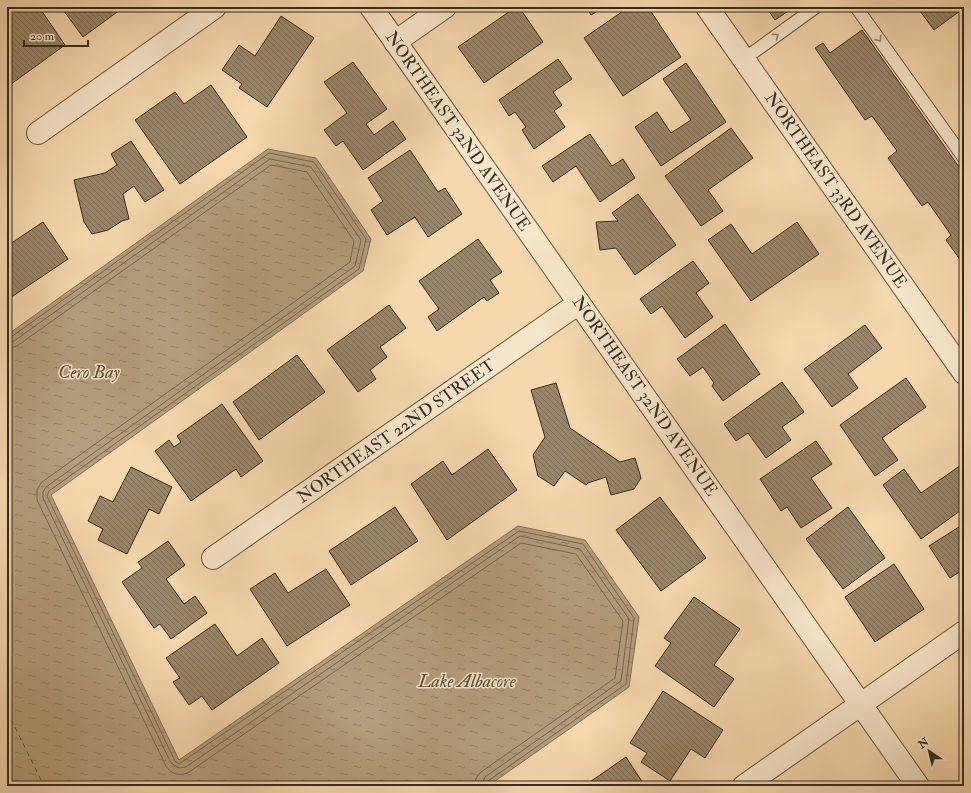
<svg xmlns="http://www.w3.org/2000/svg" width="971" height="793" font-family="'IM FELL Double Pica',serif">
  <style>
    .water { fill: url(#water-ripples); stroke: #817058 }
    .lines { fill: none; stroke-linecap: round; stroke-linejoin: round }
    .shore { stroke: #74654e; stroke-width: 1 }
    .ferry { stroke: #5b4e3c; stroke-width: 1; stroke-dasharray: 5 4; stroke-linecap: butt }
    .building { fill: url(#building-back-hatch); stroke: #352c20 }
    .service-casing { stroke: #655743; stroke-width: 14 }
    .minor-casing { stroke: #655743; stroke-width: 24 }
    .service { stroke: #f8e6ca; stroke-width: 12 }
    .minor { stroke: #f8e6ca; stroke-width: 22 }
    .oneway { stroke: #968975 }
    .labels { text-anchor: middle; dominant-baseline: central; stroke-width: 3; stroke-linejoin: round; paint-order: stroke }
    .street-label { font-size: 17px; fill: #352c20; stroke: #f8e6ca }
    .water-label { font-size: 18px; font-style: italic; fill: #5b4e3c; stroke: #f8e6ca }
  </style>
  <defs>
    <pattern id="water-ripples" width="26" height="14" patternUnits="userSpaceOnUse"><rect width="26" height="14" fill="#b49e7d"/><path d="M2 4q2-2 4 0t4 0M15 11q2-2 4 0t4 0" fill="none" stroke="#938166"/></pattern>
    <pattern id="building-back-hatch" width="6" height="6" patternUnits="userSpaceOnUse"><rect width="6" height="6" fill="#998569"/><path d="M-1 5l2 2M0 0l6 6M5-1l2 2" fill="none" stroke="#7e6d56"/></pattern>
  </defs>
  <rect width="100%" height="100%" fill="#f5d8ad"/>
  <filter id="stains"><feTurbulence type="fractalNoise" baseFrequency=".005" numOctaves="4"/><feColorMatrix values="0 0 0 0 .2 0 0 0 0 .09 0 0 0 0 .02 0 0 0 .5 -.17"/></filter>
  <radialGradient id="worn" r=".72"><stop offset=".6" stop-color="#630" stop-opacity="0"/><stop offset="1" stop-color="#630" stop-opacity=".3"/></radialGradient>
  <path class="water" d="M268,149L316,158L371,239L363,271L51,495L179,760L518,526L585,540L639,617L629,687L488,786H7V335Z"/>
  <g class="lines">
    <g class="shore">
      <path d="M7,338L11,337L269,153L314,162L366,239L359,269L49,491L47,496L175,761L179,764L519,531L583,544L634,618L626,684L488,781L486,786"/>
      <path d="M7,343L14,341L270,159L311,167L361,240L355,266L46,487L43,492V498L171,763L179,768L186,767L520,536L580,549L629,619L621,681L485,777L481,786"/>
      <path d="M7,349L17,346L271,165L307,172L354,241L350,262L42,482L37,490V500L166,766C171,774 180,777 189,772L521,543L576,554L623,621L615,678L481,772L476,778L475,786"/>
    </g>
    <path class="ferry" d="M7,711L44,786"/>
  </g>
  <g class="building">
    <path d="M7,7H39L65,45L7,87Z"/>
    <path d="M61,7H124L83,37Z"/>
    <path d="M516,7H519L543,42L484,83L458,47Z"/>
    <path d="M586,7H604L591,15Z"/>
    <path d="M629,7H648L681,57L623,96L584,38Z"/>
    <path d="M766,7H794L775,20Z"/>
    <path d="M917,7H964V8L934,30Z"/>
    <path d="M281,16L314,38L267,107L239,88L242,84L222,70L239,45L255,56Z"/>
    <path d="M862,30L964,174V265L946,240L951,235L928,202L922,206L888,158L897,151L872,116L865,120L815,48L823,43L830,53Z"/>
    <path d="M558,59L572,79L553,92L562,105L554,111L565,127L534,149L522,130L526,127L515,112L509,116L499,100Z"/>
    <path d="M353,62L387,109L366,124L374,135L393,121L406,139L363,170L343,141L336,146L324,130L347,113L324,82Z"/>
    <path d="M686,63L726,122L661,166L635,127L657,112L671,133L691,120L663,79Z"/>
    <path d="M211,85L247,137L180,184L135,120L175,92L184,104Z"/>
    <path d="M731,128L753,158L708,190L723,211L701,226L665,176Z"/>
    <path d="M590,134L612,166L623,159L635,178L600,202L576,166L553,182L542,166Z"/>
    <path d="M131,141L164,190L145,202L134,186L123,194L129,219L122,221L108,230L92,234L84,222L74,180L105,173L117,165L111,154Z"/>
    <path d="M410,150L438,192L445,188L462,214L428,237L415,217L387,235L371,210L383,201L368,178Z"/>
    <path d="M638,194L676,245L635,275L616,248L600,250L596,222L618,221L612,213Z"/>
    <path d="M43,222L68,259L7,300V246Z"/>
    <path d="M797,222L819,254L751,301L708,240L731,224L752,254Z"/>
    <path d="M478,239L502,272L490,280L499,293L487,301L484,297L437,331L428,317L439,309L419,281Z"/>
    <path d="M693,261L709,283L696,293L713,317L685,338L662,306L651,314L640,299Z"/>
    <path d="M389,305L406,328L380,347L387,357L370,370L376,379L358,392L327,350Z"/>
    <path d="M725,324L760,374L723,401L712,386L714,383L703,367L690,376L677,359Z"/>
    <path d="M865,325L882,348L848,374L858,388L832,407L804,369Z"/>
    <path d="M297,355L325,392L259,440L233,402Z"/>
    <path d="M906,378L926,407L882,438L898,460L875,476L840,425Z"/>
    <path d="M782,382L804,412L782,427L791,440L766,458L748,433L736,441L724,424Z"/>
    <path d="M556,383L570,428L620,462L635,458L641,478L634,489L611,495L606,477L588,483L586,485L565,471L554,486L538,476L533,455L545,437L531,390Z"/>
    <path d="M222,404L263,461L241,477L236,469L191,501L155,451L169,440L174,447L181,442L177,436Z"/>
    <path d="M816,441L832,464L811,478L832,508L801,528L787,507L781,511L760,479Z"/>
    <path d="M488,449L517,490L447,540L411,484L443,461L452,475Z"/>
    <path d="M964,463V508L921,539L883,485L904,469L921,493Z"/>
    <path d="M131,467L172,487L159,514L149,509L127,554L98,540L103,529L88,521L100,496L113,502Z"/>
    <path d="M660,497L706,558L661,591L616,530Z"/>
    <path d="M395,507L418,541L351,585L329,551Z"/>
    <path d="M848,507L885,558L843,589L806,539Z"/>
    <path d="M962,525L964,528V569L950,578L929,546Z"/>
    <path d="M168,541L185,565L166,579L184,604L195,596L207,613L171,639L160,624L154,628L122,582L142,568L138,562Z"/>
    <path d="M894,564L924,609L875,642L845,597Z"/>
    <path d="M326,569L350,605L287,646L250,589L275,573L288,593Z"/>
    <path d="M694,597L740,629L714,665L734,679L714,707L655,666L671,643L664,638Z"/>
    <path d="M215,624L237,656L262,638L279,663L212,710L202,696L189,705L173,682L180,678L166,658Z"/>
    <path d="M663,691L723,730L705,758L691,749L670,781L641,762L647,753L630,743Z"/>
    <path d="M626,757L645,786H584Z"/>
  </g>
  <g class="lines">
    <g class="service-casing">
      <g id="service">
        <path d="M856,7L964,158"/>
        <path d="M744,59L816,7"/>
      </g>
    </g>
    <g class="minor-casing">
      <g id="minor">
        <path d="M371,7L918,786"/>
        <path d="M707,7L964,373"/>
        <path d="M395,42L445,7"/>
        <path d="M38,133L215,7"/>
        <path d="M213,558L579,303"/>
        <path d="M744,786L964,632"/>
      </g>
    </g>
    <use href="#service" class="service"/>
    <use href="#minor" class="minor"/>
  </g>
  <defs><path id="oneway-chevron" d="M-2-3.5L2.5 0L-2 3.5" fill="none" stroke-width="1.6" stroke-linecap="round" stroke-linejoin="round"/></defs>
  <g class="oneway">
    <use href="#oneway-chevron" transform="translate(776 36) rotate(-36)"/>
    <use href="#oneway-chevron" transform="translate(879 39) rotate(54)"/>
  </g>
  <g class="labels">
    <g class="street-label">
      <text transform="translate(458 131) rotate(55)">NORTHEAST 32ND AVENUE</text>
      <text transform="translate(836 190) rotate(55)">NORTHEAST 33RD AVENUE</text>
      <text transform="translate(645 396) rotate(55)">NORTHEAST 32ND AVENUE</text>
      <text transform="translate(396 431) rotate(-35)">NORTHEAST 22ND STREET</text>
    </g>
    <g class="water-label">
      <text x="89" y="372">Cero Bay</text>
      <text x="467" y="681">Lake Albacore</text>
    </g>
  </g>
  <rect width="971" height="793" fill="none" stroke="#f5d8ad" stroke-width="24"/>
  <rect x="8" y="8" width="955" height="777" fill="none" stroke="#352c20" stroke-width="2"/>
  <rect x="12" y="12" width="947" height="769" fill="none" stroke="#352c20"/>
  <g transform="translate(929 751) rotate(325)" stroke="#f8e6ca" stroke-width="3" paint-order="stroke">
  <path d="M0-3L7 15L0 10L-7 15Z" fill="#352c20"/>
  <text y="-6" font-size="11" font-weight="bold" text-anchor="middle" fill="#352c20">N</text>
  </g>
  <path d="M24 40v6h64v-6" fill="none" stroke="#352c20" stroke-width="2"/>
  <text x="30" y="40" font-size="12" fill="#352c20" stroke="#f8e6ca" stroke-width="3" paint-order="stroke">20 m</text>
  <rect width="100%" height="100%" filter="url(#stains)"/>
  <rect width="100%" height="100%" fill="url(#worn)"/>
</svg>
